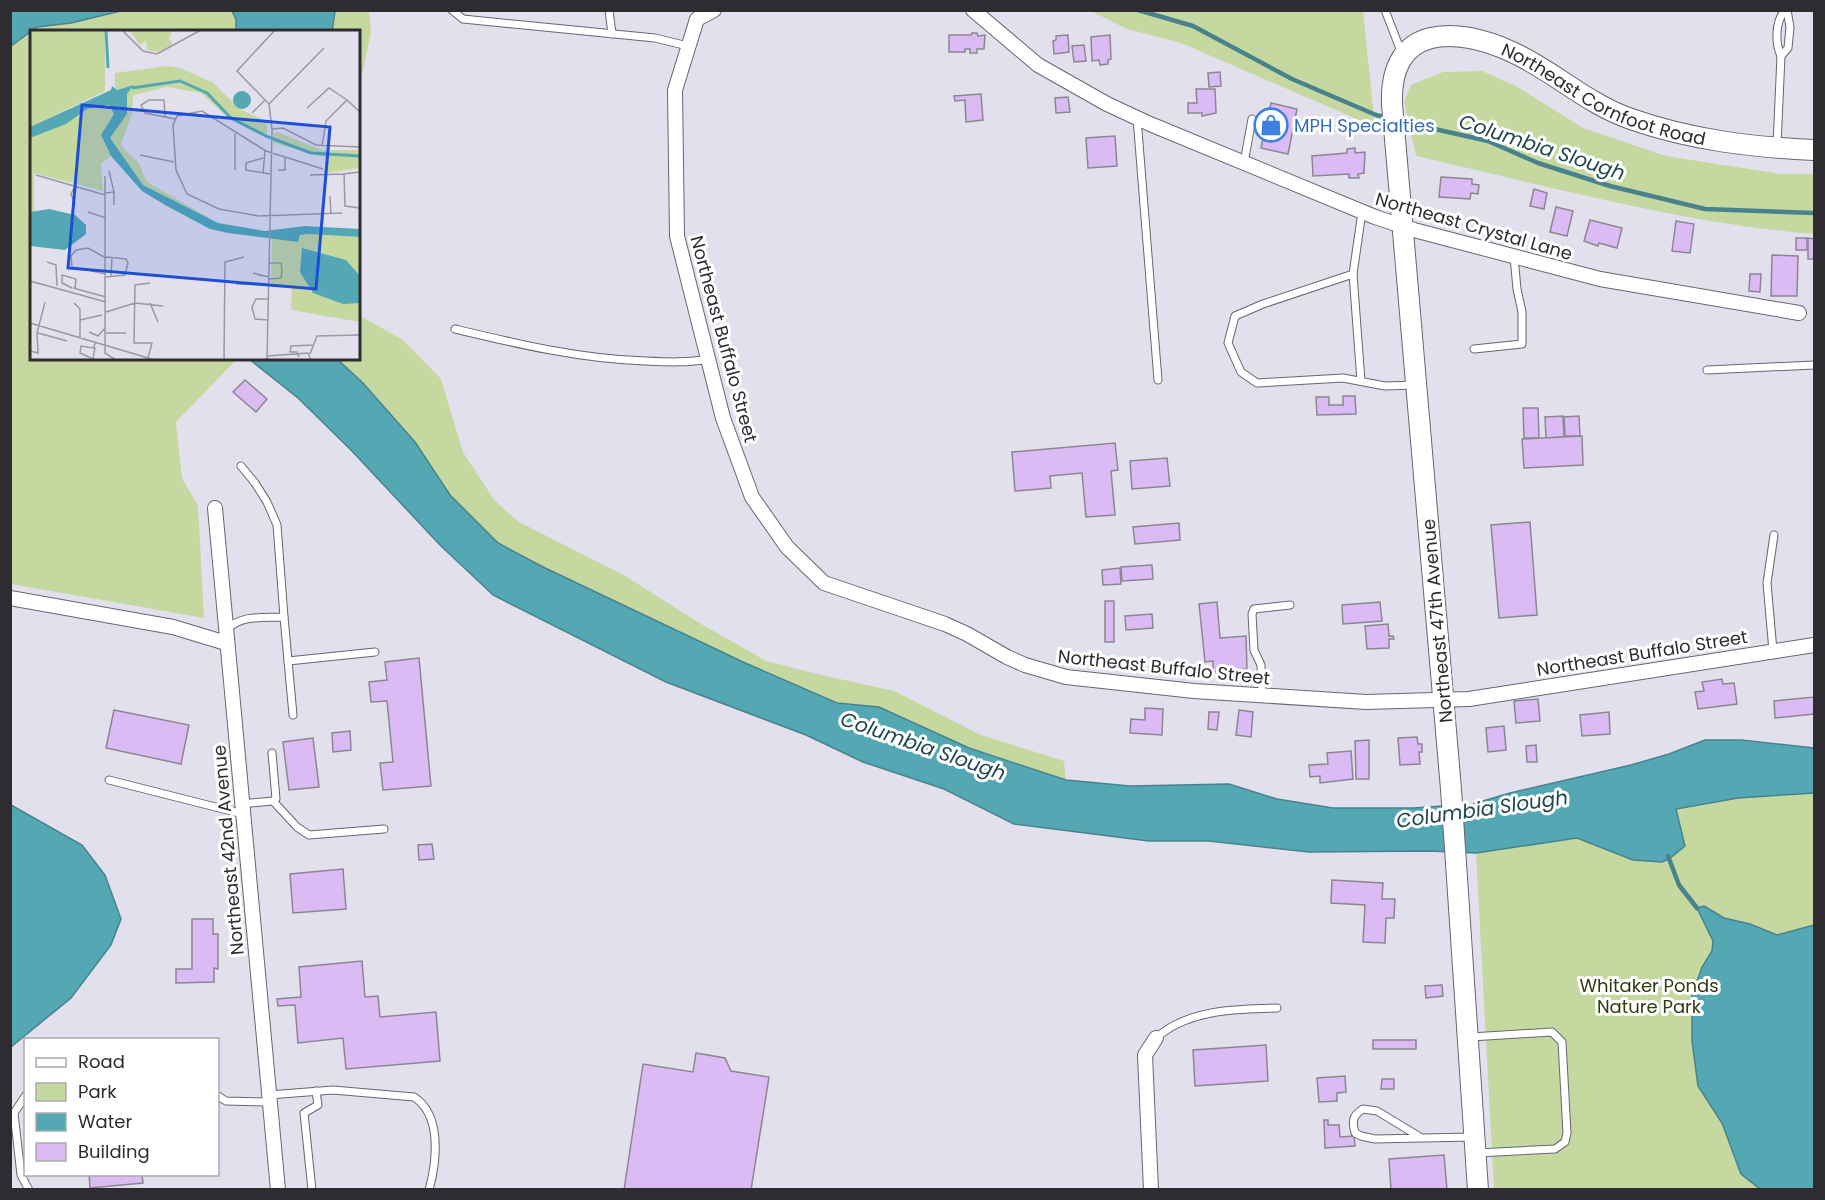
<svg xmlns="http://www.w3.org/2000/svg" width="1825" height="1200" font-family="Poppins,sans-serif">
  <style>
    .green { fill: #c5d8a0 }
    .water { fill: #53a8b4; stroke: #48838d; stroke-width: 1.5 }
    .lines { fill: none; stroke-linecap: round; stroke-linejoin: round }
    .stream { stroke: #48838d; stroke-width: 4.5 }
    .building { fill: #dabbf3; stroke: #8c8691; stroke-width: 1.5 }
    .lane-casing { stroke: #686571; stroke-width: 9 }
    .street-casing { stroke: #686571; stroke-width: 16 }
    .secondary-casing { stroke: #686571; stroke-width: 22 }
    .lane { stroke: #fff; stroke-width: 7 }
    .street { stroke: #fff; stroke-width: 14 }
    .secondary { stroke: #fff; stroke-width: 20 }
    .labels { text-anchor: middle; dominant-baseline: central; stroke-width: 6; stroke-linejoin: round; paint-order: stroke }
    .street-label { font-size: 18px; fill: #2e2c31; stroke: #fff }
    .shop-label { font-size: 18px; fill: #366cbe; stroke: #fff; text-anchor: start }
    .park-label { font-size: 18px; fill: #303c10; stroke: #fff }
    .water-label { font-size: 20px; font-style: italic; fill: #21484e; stroke: #fff }
    .inset-river { fill: none; stroke: #53a8b4; stroke-width: 3 }
    .inset-road { fill: none; stroke: #9b98a2; stroke-width: 1.5 }
    .view { fill: #1d4ed8; fill-opacity: 0.15; stroke: #1d4ed8; stroke-width: 3 }
    .inset-edge { fill: none; stroke: #2e2c31; stroke-width: 3 }
  </style>
  <rect width="100%" height="100%" fill="#e3e0ed"/>
  <g class="green">
    <path d="M121,11H232L236,19V31L32,32V358L237,359L176,422L182,478L198,506L204,618L11,584L10,46L37,27L71,23Z"/>
    <path d="M335,11H369L371,33L359,89L358,32L332,31Z"/>
    <path d="M1091,11H1363L1375,127L1181,43L1127,29Z"/>
    <path d="M1482,71L1516,86L1583,128L1666,156L1781,174H1814V234C1680,223 1548,186 1416,156L1404,101L1411,85L1443,72Z"/>
    <path d="M359,315L403,340L441,379L463,452L495,501L519,522L624,575L696,621L766,661L817,674L894,691L981,735L1064,761L1066,780L969,748L879,707L837,703L743,662L543,567L498,543L450,495L415,442L362,382L337,359L358,358Z"/>
    <path d="M1814,793V1189H1494L1476,853L1618,833L1675,809L1738,798Z"/>
  </g>
  <g class="water">
    <path d="M11,10H121V11L71,23L37,27L11,46Z"/>
    <path d="M232,11H335L332,32L236,31V19Z"/>
    <path d="M249,359H337L362,382L415,442L450,495L498,543L543,567L743,662L837,703L879,707L969,748L1066,780L1130,786L1229,784L1277,799L1333,808H1413L1473,804L1510,793L1631,765L1669,754L1705,740H1741L1814,748V793L1738,798L1676,809L1685,846L1669,859L1662,862L1633,860L1577,838L1476,853L1428,851L1309,852L1209,841H1149L1014,824L944,789L863,762L806,735L666,682L493,595L440,545L351,450L298,398Z"/>
    <path d="M11,805L82,845L105,875L121,919L111,945L71,998L11,1047Z"/>
    <path d="M1704,906L1724,918L1750,924L1777,935L1814,925V1189H1760L1741,1174L1722,1123L1698,1086L1692,1041V996L1702,967L1712,951L1713,941L1697,908Z"/>
  </g>
  <g class="lines">
    <g class="stream">
      <path d="M1138,10L1193,26L1292,79L1376,115L1388,118"/>
      <path d="M1399,121L1488,141L1538,163L1610,186L1705,209L1814,213"/>
      <path d="M1668,856L1679,885L1697,908"/>
    </g>
  </g>
  <g class="building">
    <path d="M972,33H977L978,36L985,35L984,49H977V53H970V49H965V52H949V35H971Z"/>
    <path d="M1068,35L1069,52L1054,54L1053,41L1056,40V36Z"/>
    <path d="M1110,35L1111,59L1108,60V64L1100,65L1099,60L1092,61L1091,37Z"/>
    <path d="M1084,45L1086,61L1074,62L1072,46Z"/>
    <path d="M1220,72L1221,86L1209,87L1208,73Z"/>
    <path d="M1196,89H1215L1216,113L1202,116V113H1188V103H1197Z"/>
    <path d="M981,94L983,120L966,122L965,100L955,101L954,96Z"/>
    <path d="M1068,97L1070,112L1056,113L1055,98Z"/>
    <path d="M1271,103L1297,109L1288,154L1261,148Z"/>
    <path d="M1115,136L1117,166L1088,168L1086,138Z"/>
    <path d="M1355,148V153L1365,152L1364,173L1358,174L1359,178H1349V174L1313,176L1312,156L1347,153V149Z"/>
    <path d="M1441,177L1472,179V184L1479,185L1478,194L1471,193L1470,199L1439,197Z"/>
    <path d="M1534,189L1547,193L1544,209L1530,206Z"/>
    <path d="M1556,207L1573,211L1567,236L1550,232Z"/>
    <path d="M1590,220L1622,228L1617,248L1599,243L1598,246L1584,241Z"/>
    <path d="M1676,221L1694,224L1690,253L1672,251Z"/>
    <rect x="1796" y="238" width="11" height="12"/>
    <path d="M1808,238L1814,239V259H1808Z"/>
    <path d="M1772,255L1798,256L1797,296H1771Z"/>
    <path d="M1750,274H1761L1760,292L1749,291Z"/>
    <path d="M245,380L267,399L256,412L233,392Z"/>
    <path d="M1343,396H1355L1356,414L1317,415L1316,397H1329V405H1343Z"/>
    <path d="M1523,408H1538L1539,438H1524Z"/>
    <path d="M1563,416L1564,437L1546,438L1545,417Z"/>
    <path d="M1579,416L1580,436H1565L1564,417Z"/>
    <path d="M1582,436L1583,465L1524,468L1522,439Z"/>
    <path d="M1115,443L1118,470L1111,471L1115,515L1086,517L1082,473L1050,476L1051,488L1015,491L1012,452Z"/>
    <path d="M1167,458L1170,486L1132,489L1130,461Z"/>
    <path d="M1530,522L1537,615L1499,618L1491,525Z"/>
    <path d="M1179,523L1180,540L1135,544L1133,527Z"/>
    <path d="M1152,565L1153,579L1122,581L1121,567Z"/>
    <path d="M1120,568L1121,584L1103,585L1102,570Z"/>
    <rect x="1105" y="601" width="9" height="41"/>
    <path d="M1217,602L1220,638L1246,636L1247,669L1213,672V661L1205,662L1199,604Z"/>
    <path d="M1380,602L1382,621L1343,624L1342,605Z"/>
    <path d="M1152,614L1153,628L1126,630L1125,616Z"/>
    <path d="M1388,624L1389,636H1393L1394,639H1389V648L1367,649L1365,626Z"/>
    <path d="M419,658L431,786L383,790L380,763L393,762L387,701L371,702L369,682L387,680L385,662Z"/>
    <path d="M1722,679L1723,684L1734,683L1737,704L1698,709L1695,692L1704,691L1702,682Z"/>
    <path d="M1814,697V714L1775,718L1774,701Z"/>
    <path d="M1538,699L1540,721L1516,723L1514,701Z"/>
    <path d="M1145,708L1163,709L1162,735L1130,733L1131,719L1145,720Z"/>
    <path d="M114,710L189,725L181,764L106,748Z"/>
    <path d="M1239,710L1253,712L1251,737L1236,735Z"/>
    <path d="M1209,712H1219L1217,730L1208,729Z"/>
    <path d="M1609,712L1610,734L1582,736L1580,715Z"/>
    <path d="M1504,726L1506,750L1488,752L1486,728Z"/>
    <path d="M350,731L351,750L333,752L332,733Z"/>
    <path d="M1417,737L1418,744H1422V752H1419L1420,764L1400,765L1398,738Z"/>
    <path d="M313,738L319,787L289,790L283,742Z"/>
    <path d="M1369,740V779H1356L1355,741Z"/>
    <path d="M1536,745L1537,762H1527L1526,746Z"/>
    <path d="M1351,751L1353,779L1320,783V776L1310,777L1309,765L1328,764L1327,753Z"/>
    <path d="M432,844L434,859L419,860L418,845Z"/>
    <path d="M343,869L346,909L293,913L290,874Z"/>
    <path d="M1332,880L1383,883L1382,899H1395L1394,918H1386L1385,943L1363,942L1365,905L1331,903Z"/>
    <path d="M192,919H213V934H218V969L214,968V982L176,983V969H192Z"/>
    <path d="M362,961L365,997L378,996L380,1017L436,1012L440,1061L346,1069L343,1038L298,1043L295,1005L278,1006L277,999L301,997L299,967Z"/>
    <path d="M1442,985L1443,996L1426,998L1425,986Z"/>
    <rect x="1373" y="1040" width="43" height="9"/>
    <path d="M1266,1045L1268,1081L1195,1086L1193,1050Z"/>
    <path d="M696,1053L725,1058L731,1071L769,1077L751,1190H624L643,1064L693,1072Z"/>
    <path d="M1345,1076L1346,1092L1337,1093V1101L1319,1102L1317,1078Z"/>
    <path d="M1382,1079H1394V1089H1381Z"/>
    <path d="M1324,1120H1328V1125H1339L1340,1137L1354,1136L1355,1146L1325,1148Z"/>
    <path d="M1444,1155L1447,1190H1391L1389,1159Z"/>
    <path d="M89,1174H142L143,1183L90,1188Z"/>
  </g>
  <g class="lines">
    <g class="lane-casing">
      <g id="lane">
        <path d="M452,10L463,19L655,38L688,46"/>
        <path d="M609,10L612,34"/>
        <path d="M1385,10L1402,54"/>
        <path d="M1781,56L1788,48L1790,27L1787,10"/>
        <path d="M1137,118L1158,380"/>
        <path d="M1777,145L1781,56C1775,43 1775,22 1785,10"/>
        <path d="M1244,163L1252,119"/>
        <path d="M1353,274L1263,304L1235,316L1228,343L1241,372L1257,383L1343,378L1385,386L1415,385"/>
        <path d="M455,329C518,344 580,359 645,361C667,362 688,363 709,359"/>
        <path d="M1474,349L1522,344V312L1517,289L1514,257"/>
        <path d="M1707,370L1814,365"/>
        <path d="M1361,381L1353,274L1362,212"/>
        <path d="M241,466L255,483L267,502L277,525L284,617"/>
        <path d="M227,630C240,614 266,618 284,617L293,715"/>
        <path d="M1773,651L1767,583L1774,535"/>
        <path d="M288,661L375,652"/>
        <path d="M1262,696L1261,665L1254,650L1252,614L1254,609L1290,605"/>
        <path d="M109,780L243,814"/>
        <path d="M273,801L297,827L309,835L384,829"/>
        <path d="M241,804L273,801L276,799L272,753"/>
        <path d="M1471,1037L1552,1032L1562,1042L1567,1133L1565,1142L1555,1149L1478,1153"/>
        <path d="M1156,1038C1162,1033 1169,1028 1175,1025C1206,1009 1243,1009 1277,1008"/>
        <path d="M26,1095L14,1113L21,1175L29,1190"/>
        <path d="M269,1095L333,1090L414,1097C442,1115 437,1161 429,1190"/>
        <path d="M218,1096L226,1101L269,1102"/>
        <path d="M1420,1137L1377,1111L1363,1109C1352,1116 1352,1121 1355,1133L1361,1136L1375,1139L1472,1137"/>
        <path d="M312,1190L304,1113L318,1105L316,1091"/>
      </g>
    </g>
    <g class="street-casing">
      <g id="street">
        <path d="M714,10L697,19L675,90L677,236L723,418L752,497L787,547L824,583L945,624L967,634L1007,657L1025,665L1066,677L1194,691L1366,702L1469,699L1814,645"/>
        <path d="M973,10L1038,65L1107,104L1150,124L1375,217L1414,230L1600,279L1799,313"/>
        <path d="M215,508L278,1190"/>
        <path d="M10,598L173,627L226,643"/>
        <path d="M1151,1190L1145,1055L1156,1038"/>
      </g>
    </g>
    <g class="secondary-casing">
      <g id="secondary">
        <path id="s1" d="M1478,1190L1451,789L1392,104C1389,24 1456,26 1512,52C1554,71 1587,104 1631,119C1691,140 1751,147 1814,150"/>
      </g>
    </g>
    <use href="#lane" class="lane"/>
    <use href="#street" class="street"/>
    <use href="#secondary" class="secondary"/>
  </g>
  <defs>
    <g id="shop-ring" transform="scale(1.725)"><circle r="9.5" fill="#fff" stroke="#3f7fe0" stroke-width="1.5"/><path d="M-5-2.5h2.3a2.7 3.5 0 0 1 5.4 0H5L5.5 6h-11ZM-1.5-2.5h3a1.5 2.3 0 0 0-3 0Z" fill="#3f7fe0"/></g>
  </defs>
  <g fill-rule="evenodd">
    <use href="#shop-ring" x="1271" y="125"/>
  </g>
  <g class="labels">
    <g class="street-label">
      <text stroke="none"><textPath href="#s1" startOffset="1359">Northeast Cornfoot Road</textPath></text>
      <text transform="translate(1474 226) rotate(16)">Northeast Crystal Lane</text>
      <text transform="translate(724 339) rotate(75)">Northeast Buffalo Street</text>
      <text transform="translate(1437 621) rotate(-95)">Northeast 47th Avenue</text>
      <text transform="translate(1642 653) rotate(-9)">Northeast Buffalo Street</text>
      <text transform="translate(1164 667) rotate(6)">Northeast Buffalo Street</text>
      <text transform="translate(228 850) rotate(-95)">Northeast 42nd Avenue</text>
    </g>
    <g class="shop-label">
      <text x="1294" y="125">MPH Specialties</text>
    </g>
    <g class="park-label">
      <text x="1649" y="985">Whitaker Ponds<tspan x="1649" dy="21">Nature Park</tspan></text>
    </g>
    <g class="water-label">
      <text transform="translate(1542 147) rotate(18)">Columbia Slough</text>
      <text transform="translate(923 746) rotate(19)">Columbia Slough</text>
      <text transform="translate(1482 809) rotate(-8)">Columbia Slough</text>
    </g>
  </g>
  <g transform="translate(30 30)">
    <rect width="330" height="330" fill="#e3e0ed"/>
    <path d="M0,0H75V61L0,97ZM99,0H143L139,8L143,15L128,22L117,20L116,11L110,15ZM137,36L150,38L182,52L211,80L237,91V108L197,87L171,63L137,57L103,65L102,84L91,114L94,119L108,132L117,152L188,193L113,155L80,109L97,64L104,56L85,60V43ZM79,75L84,84L72,108L81,126L71,134L73,161L4,143V182H0V108L57,79ZM247,102L292,120H330V138L295,143L297,128L243,113V103ZM279,204L330,207V292L261,280L262,257H241L242,208Z" fill="#c5d8a0"/>
    <path d="M104,55L97,64V84L80,108L113,155L188,193L235,201L275,196L330,199V207L279,204L270,205L268,212L198,203L180,199L135,175L112,161L81,126L71,105L84,84L79,75L57,79L36,94L0,108V97L81,60L82,56L87,60ZM203 70a9 9 0 1 1 18 0a9 9 0 1 1-18 0ZM19,179L45,185L56,195V204L35,220L0,216V182ZM272,218L316,230L330,246V273L313,274L283,263L270,242Z" fill="#53a8b4"/>
    <path class="inset-river" d="M76,0L78,38M102,58L150,51L177,63L201,88L238,107L281,123L330,126"/>
    <path class="inset-road" d="M92,0L113,21L127,24L171,0M239,74L294,18M277,78L299,58L317,70M222,83L235,70M135,87L134,70H119L111,75L115,83L145,89M242,99L239,74L207,41L245,0M242,99L253,98L286,115L330,117M292,116L296,91L317,70L330,82M110,125L144,132M233,128L216,133V140L240,144M293,139L236,121L172,81L147,86L143,95L146,140L157,164L189,179L229,186L312,183M205,140V104M248,140H255V128M79,141L84,162M330,142L314,144L315,176L330,178M233,143L235,120M6,145L75,165M280,145L314,144M75,146V323L86,330M75,163L84,162V175M300,166L301,184M45,174L41,164L45,156M58,182L76,188M76,227L96,229L98,233L95,245L76,247M76,228L58,218L46,220L41,226L42,237L76,244M17,232L26,235L27,256M232,246L223,243L239,247M81,247L82,227M239,249L251,248L252,240L251,233H239M0,251L76,272M206,254L239,255M42,258L32,253V245L46,249L45,259M43,258L76,267M44,273L50,279V308M120,273L128,292M76,282L105,273L133,276M50,290L72,285M238,290L225,289L222,277L226,269H238M0,293L125,330M59,302L68,306L76,297M8,303L37,311M76,303H96M65,317L63,329L50,323L51,316L63,318L66,312M0,321L8,323L7,303L15,272M280,324L287,306L329,305M237,326L278,323L281,330M269,327L267,322H260L261,316L284,315M118,328L122,313H104L105,255L120,253M194,330L195,232L214,227M237,330L242,99"/>
    <path class="view" d="M52,75L300,97L286,259L38,238Z"/>
    <rect width="330" height="330" class="inset-edge"/>
  </g>
  <rect width="1825" height="1200" fill="none" stroke="#2e2c31" stroke-width="24"/>
  <rect x="24" y="1038" width="195" height="138" fill="#ffffff" stroke="#ababad" stroke-width="1.5"/>
  <rect x="36" y="1058" width="30" height="9" fill="#ffffff" stroke="#ababad" stroke-width="1.5"/>
  <text x="78" y="1068" font-size="18" fill="#2e2c31">Road</text>
  <rect x="36" y="1083" width="30" height="18" fill="#c5d8a0" stroke="#ababad" stroke-width="1.5"/>
  <text x="78" y="1098" font-size="18" fill="#2e2c31">Park</text>
  <rect x="36" y="1113" width="30" height="18" fill="#53a8b4" stroke="#ababad" stroke-width="1.5"/>
  <text x="78" y="1128" font-size="18" fill="#2e2c31">Water</text>
  <rect x="36" y="1143" width="30" height="18" fill="#dabbf3" stroke="#ababad" stroke-width="1.5"/>
  <text x="78" y="1158" font-size="18" fill="#2e2c31">Building</text>
</svg>
